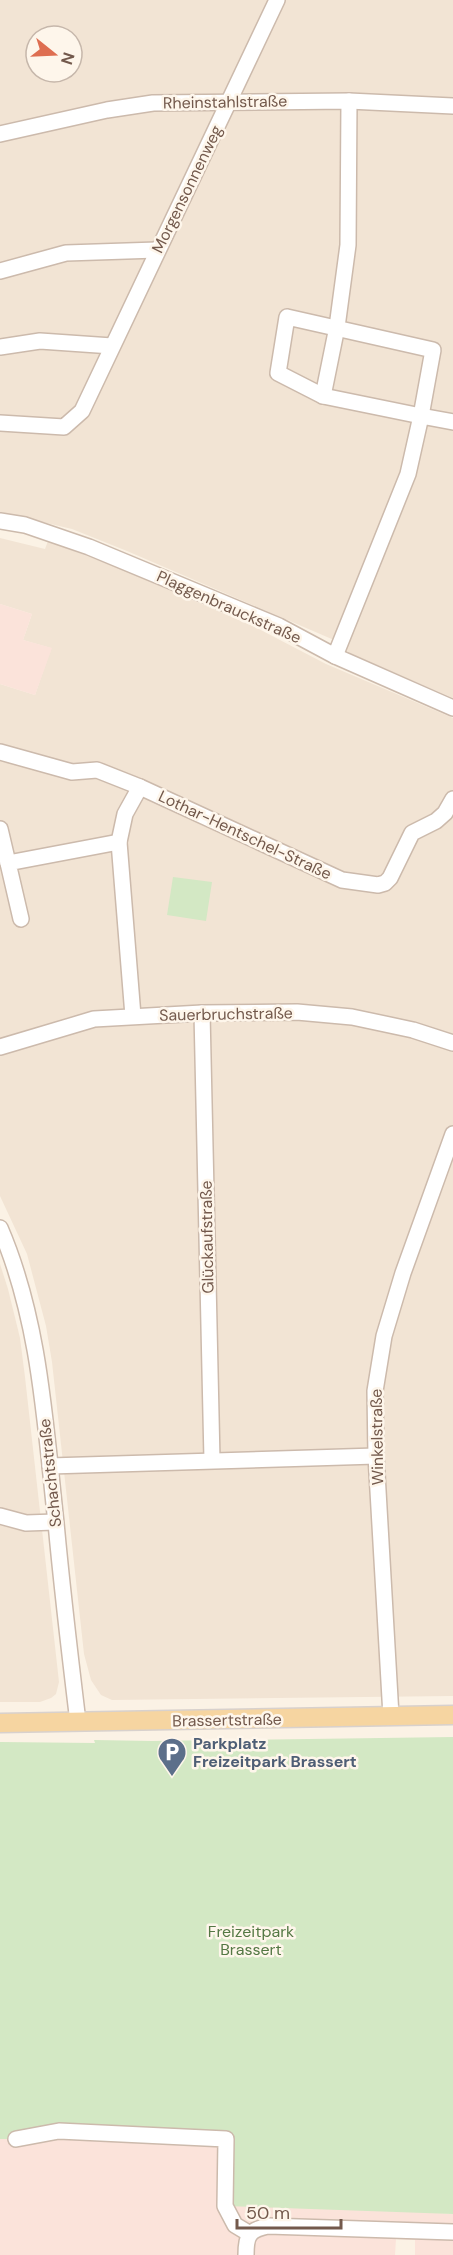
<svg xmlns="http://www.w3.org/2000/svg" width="453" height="2255" font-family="'DM Sans',sans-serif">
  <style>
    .residential { fill: #f2e4d4; fill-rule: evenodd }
    .commercial { fill: #fbe3da }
    .green { fill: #d3e8c4 }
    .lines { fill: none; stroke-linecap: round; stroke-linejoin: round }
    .minor-casing { stroke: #ccbaac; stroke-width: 18 }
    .major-casing { stroke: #d8d1cd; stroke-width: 21 }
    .minor { stroke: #fff; stroke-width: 15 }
    .major { stroke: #f6d5a1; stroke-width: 18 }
    .labels { text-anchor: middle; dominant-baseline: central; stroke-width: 5; stroke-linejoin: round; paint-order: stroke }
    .street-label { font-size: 16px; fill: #73594c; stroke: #fef6eb }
    .service-label { font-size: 16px; font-weight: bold; fill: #4e5e75; stroke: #fef6eb; text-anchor: start }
    .park-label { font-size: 16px; fill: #547844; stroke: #fef6eb }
  </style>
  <rect width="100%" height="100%" fill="#fbf2e5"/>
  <g class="residential">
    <path d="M0,0H453V698L351,654L334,640L127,551L72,529L0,512ZM36,36H72V72H36Z"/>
    <path d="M0,538L45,549L48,541L118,568L255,627L326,664L453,718V1696L112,1700L101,1695L91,1680L84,1654L52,1362L46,1326L27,1254L0,1196V684L35,695L51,648L23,640L32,614L0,604Z"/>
    <path d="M0,1264L8,1289L20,1338L25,1377L59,1682L56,1694L51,1698L40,1702H0Z"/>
  </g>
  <g class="commercial">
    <path d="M0,604L32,614L23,640L52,648L35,695L0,684Z"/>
    <path d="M59,2131L226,2139L407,2211L453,2214V2255H415V2240L396,2239L395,2255H0V2139H16Z"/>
  </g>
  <g class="green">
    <path d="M173,877L212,882L206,921L167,915Z"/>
    <path d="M453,1737V2214L225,2206L226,2140L59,2131L16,2139H0V1742L95,1743L94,1740L152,1741Z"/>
  </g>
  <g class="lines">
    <g class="minor-casing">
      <g id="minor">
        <path d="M0,134L107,110L153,103L349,101L453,106"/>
        <path d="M0,271L66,253L157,250"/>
        <path d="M287,317L433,350L421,416L323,396L278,373Z"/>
        <path d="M0,347L40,341L112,346"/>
        <path d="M323,396L337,327L348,245L349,101"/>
        <path d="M0,423L64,427L82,411L277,0"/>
        <path d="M0,521L25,525L89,547L279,626L335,656L453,708"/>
        <path d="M335,656L408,474L421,416L453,422"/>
        <path d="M0,752L72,772L97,770L140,787L342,880L378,885L385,883L390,878L412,833L436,821L445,813L453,799"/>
        <path d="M0,829L8,863"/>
        <path d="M21,919L8,863L119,842"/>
        <path d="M202,1013L212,1460"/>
        <path d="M133,1016L119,842L125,814L140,787"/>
        <path d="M0,1047L94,1019L202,1013L297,1012L352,1017L413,1030L453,1043"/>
        <path d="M0,1228C40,1321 45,1423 56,1523C62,1589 70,1656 78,1722"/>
        <path d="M50,1466L376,1456"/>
        <path d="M0,1516L26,1523L55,1522"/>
        <path d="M391,1716L376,1456L375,1391L384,1336L403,1273L453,1134"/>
        <path d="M16,2139L59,2131L226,2139L225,2206L235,2225L250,2234"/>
        <path d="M246,2255C246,2235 249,2230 268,2226L453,2232"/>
      </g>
    </g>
    <g class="major-casing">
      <path id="major" d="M0,1723L453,1715"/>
    </g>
    <use href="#minor" class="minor"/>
    <use href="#major" class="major"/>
  </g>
  <defs>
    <g id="parking-pin" transform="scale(1.5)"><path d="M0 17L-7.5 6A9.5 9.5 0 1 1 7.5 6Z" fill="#5c6f8a" stroke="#fef6eb"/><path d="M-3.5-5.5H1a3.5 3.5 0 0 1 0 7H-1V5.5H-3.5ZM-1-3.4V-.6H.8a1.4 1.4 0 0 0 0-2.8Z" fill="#fff"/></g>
  </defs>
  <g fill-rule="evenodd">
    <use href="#parking-pin" x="172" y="1752"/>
  </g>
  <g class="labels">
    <g class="street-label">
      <text transform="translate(225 102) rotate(-1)">Rheinstahlstraße</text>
      <text transform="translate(187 189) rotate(-64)">Morgensonnenweg</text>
      <text transform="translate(229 607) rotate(24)">Plaggenbrauckstraße</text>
      <text transform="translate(245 835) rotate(25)">Lothar-Hentschel-Straße</text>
      <text transform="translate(226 1014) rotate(-1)">Sauerbruchstraße</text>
      <text transform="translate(207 1237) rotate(-91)">Glückaufstraße</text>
      <text transform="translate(377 1437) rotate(-91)">Winkelstraße</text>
      <text transform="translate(50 1473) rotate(-96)">Schachtstraße</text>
      <text transform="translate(227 1720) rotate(-1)">Brassertstraße</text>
    </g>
    <g class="service-label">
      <text x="193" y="1743">Parkplatz<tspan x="193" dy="18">Freizeitpark Brassert</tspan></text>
    </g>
    <g class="park-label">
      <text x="251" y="1931">Freizeitpark<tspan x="251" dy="18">Brassert</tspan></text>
    </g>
  </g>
  <g transform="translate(54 54) rotate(108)"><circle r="28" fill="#fef6eb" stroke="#c6b7ab" stroke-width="1.5"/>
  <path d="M0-4.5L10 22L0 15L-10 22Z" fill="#de6e51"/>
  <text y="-9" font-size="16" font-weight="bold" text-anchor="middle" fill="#73594c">N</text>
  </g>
  <path d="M237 2219v9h104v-9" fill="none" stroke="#73594c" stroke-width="3"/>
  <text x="246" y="2219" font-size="18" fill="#73594c" stroke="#fef6eb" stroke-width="4.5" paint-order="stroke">50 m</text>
</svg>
